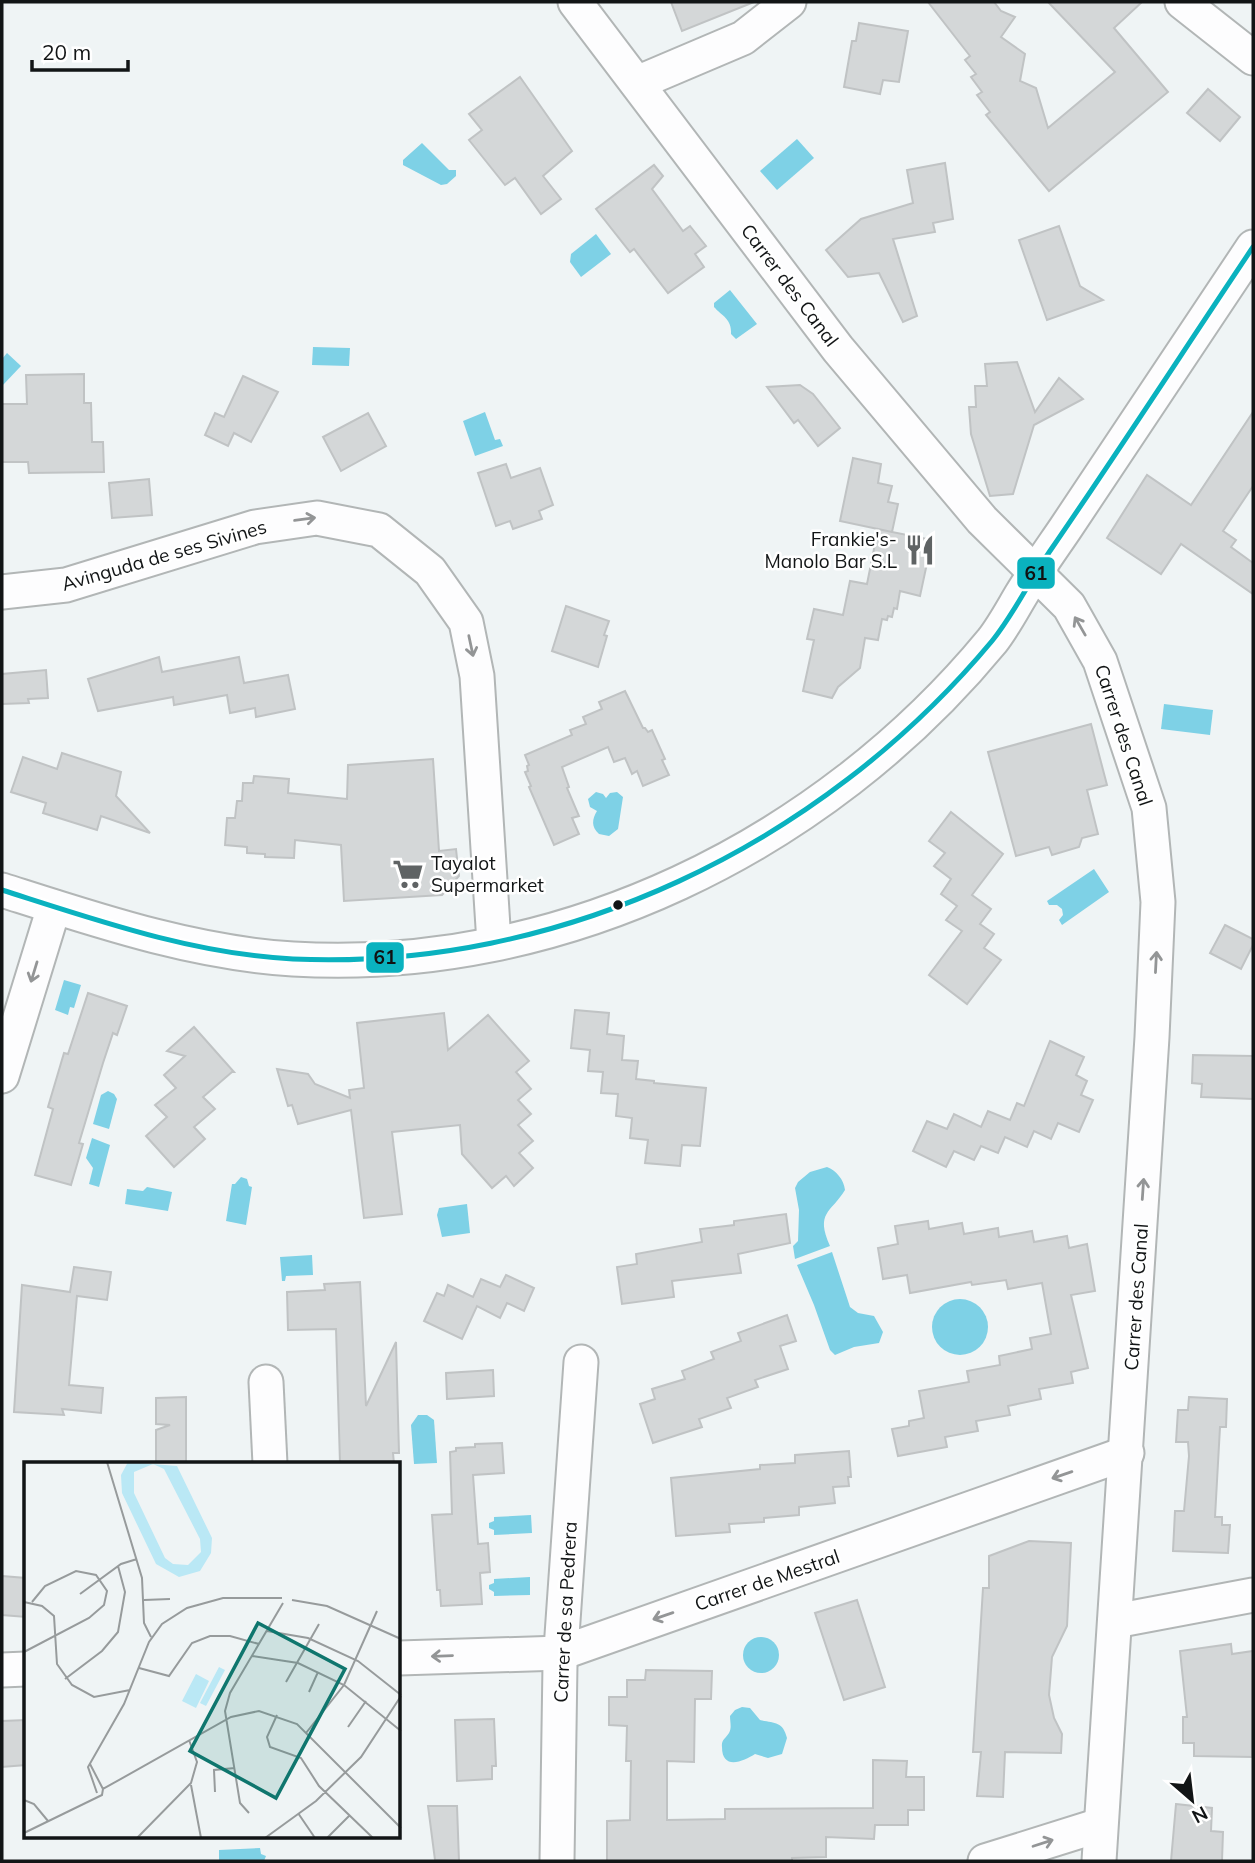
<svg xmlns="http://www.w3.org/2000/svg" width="1255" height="1863" font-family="Mulish,sans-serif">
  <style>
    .water { fill: #7ed1e6 }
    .building { fill: #d4d7d8; stroke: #c0c3c4; stroke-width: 2 }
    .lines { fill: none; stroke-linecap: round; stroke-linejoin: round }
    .minor-casing { stroke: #b2b6b6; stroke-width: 37 }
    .minor { stroke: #fdfdfe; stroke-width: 33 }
    .bus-1-casing { stroke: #fff; stroke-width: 10 }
    .bus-1 { stroke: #0ab2bf; stroke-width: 5 }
    .oneway { stroke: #939596 }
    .bus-dot { fill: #121516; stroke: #fff; stroke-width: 2.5 }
    .labels { text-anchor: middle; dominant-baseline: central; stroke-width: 5; stroke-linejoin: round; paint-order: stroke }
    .street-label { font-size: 19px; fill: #121516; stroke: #fff }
    .poi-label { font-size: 19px; fill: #121516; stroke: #fff; text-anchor: end }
    .inset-road { fill: none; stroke: #979b9c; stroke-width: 2 }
    .view { fill: #0f766e; fill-opacity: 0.15; stroke: #0f766e; stroke-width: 3.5 }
    .inset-edge { fill: none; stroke: #121516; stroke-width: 3.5 }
    .line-badge { stroke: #fff; stroke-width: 2.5 }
    .pale-badge-label { font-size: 19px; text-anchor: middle; font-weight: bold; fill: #111 }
  </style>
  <rect width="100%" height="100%" fill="#eff4f5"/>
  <g class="water">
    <path d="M797,139L814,158L777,190L760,171Z"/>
    <path d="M422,143L449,170H456V176L447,184L441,185L403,165V160Z"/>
    <path d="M596,234L611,254L581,277L570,262L571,254Z"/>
    <path d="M730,290L757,324L736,339L731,334C732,319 722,316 714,307V303Z"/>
    <path d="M313,347L350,348L349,366L312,365Z"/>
    <path d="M7,353L21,366L2,386V359Z"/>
    <path d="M485,412L495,440L500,439L503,446L475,456L463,421Z"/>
    <path d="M1164,704L1213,710L1210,735L1161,729Z"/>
    <path d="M596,792L603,794L606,798L610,793L617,792L623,797L618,829L609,836L599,834C591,827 592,819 597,811L590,807L588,799Z"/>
    <path d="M1094,869L1109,892L1062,925L1059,920L1063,915L1062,909L1057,905H1049L1047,901Z"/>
    <path d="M64,980L81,985L74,1008L70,1007L68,1015L55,1010Z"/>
    <path d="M108,1091L114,1094L117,1099L109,1129L93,1124L101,1095Z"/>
    <path d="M92,1138L110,1145L99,1187L89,1184L93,1168L86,1158Z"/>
    <path d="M827,1167C836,1170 844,1180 845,1190C831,1213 815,1212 830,1246L795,1259L793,1246L798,1241L799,1210L795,1188L798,1182L810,1172Z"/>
    <path d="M241,1177L247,1179L249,1186L252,1187L246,1225L226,1221L232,1184H235Z"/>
    <path d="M147,1187L172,1192L168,1211L125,1204L127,1189L143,1191Z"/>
    <path d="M467,1204L470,1233L442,1237L437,1215L439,1208Z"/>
    <path d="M832,1252L850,1307L858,1313L874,1316L883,1332L879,1343L854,1347L835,1355L830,1350L814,1305L797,1265Z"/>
    <path d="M312,1255L313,1275L286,1276L285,1281H282L280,1257Z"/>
    <circle cx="960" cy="1327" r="28"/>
    <path d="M418,1415H427L434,1420L437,1463L414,1464L411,1425Z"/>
    <path d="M531,1515L532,1533L494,1535V1530L489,1528V1523L494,1521V1517Z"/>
    <path d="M530,1577V1595L494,1596V1592L489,1589V1585L494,1583V1579Z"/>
    <circle cx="761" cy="1655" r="18"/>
    <path d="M742,1707L750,1708L760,1720C774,1723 783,1721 787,1738L782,1754L768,1758L755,1754C744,1761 722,1771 722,1747C721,1740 726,1738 729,1733C732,1728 730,1722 730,1716L735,1710Z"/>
    <path d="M260,1848L261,1854L266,1856L264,1861H219V1850Z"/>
  </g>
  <g class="building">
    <path d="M671,2H754L682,31Z"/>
    <path d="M928,2H994L1001,11L1015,17L1001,37L1025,54L1020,81L1036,88L1048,128L1115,72L1048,2H1142L1114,28L1168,92L1049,191L986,115L990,112L977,95L982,92L971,77L976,74L965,60L970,56Z"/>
    <path d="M859,23L908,31L899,82L883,80L880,94L844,87L852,41H856Z"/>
    <path d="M520,77L572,151L543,176L561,199L541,214L515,178L505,185L469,140L482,130L469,114Z"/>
    <path d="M1208,89L1240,117L1220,141L1187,113Z"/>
    <path d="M945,163L953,219L933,223L935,232L893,239L917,316L903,322L879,273L848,277L826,250L861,219L913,203L907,170Z"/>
    <path d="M654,165L663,176L652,189L683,231L690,226L706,246L695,254L704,267L668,293L634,249L630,252L596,209Z"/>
    <path d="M1059,226L1080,286L1103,300L1047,320L1019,240Z"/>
    <path d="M1017,362L1035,412L1059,378L1083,399L1034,425L1013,494L990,496L971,434L969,407H976L975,386H987L985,364Z"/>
    <path d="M84,374V403H91L92,442H103L104,472L29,473L28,462H2V404H27L26,375Z"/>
    <path d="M243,376L278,392L251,442L234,433L228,446L205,435L215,413L224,417Z"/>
    <path d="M800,385L813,394L840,428L818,446L798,420L794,423L767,387Z"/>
    <path d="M1253,412V486L1223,531L1236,540L1231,547L1253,563V594L1181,544L1161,574L1107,538L1147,475L1191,505Z"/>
    <path d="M368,413L386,446L341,471L323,437Z"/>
    <path d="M853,458L881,464L878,483L892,486L888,502L898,504L892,532L932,540L920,596L900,591L897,609L894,608L892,617L888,616L887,620L882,619L878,640L865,638L860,668L838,687L832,698L803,691L814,640L807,639L814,609L843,615L850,581L867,584L878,529L892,532L840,521Z"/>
    <path d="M506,464L511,478L540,468L553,505L539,511L542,519L513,529L510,521L496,526L478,473Z"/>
    <path d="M149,479L152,515L112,518L109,483Z"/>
    <path d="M566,606L609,621L604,635L607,636L598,667L552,651Z"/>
    <path d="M159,657L162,672L239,657L244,683L288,675L295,709L256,717L255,708L230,713L227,695L174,705L173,697L98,711L88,679Z"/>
    <path d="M46,670L48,698L28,699L29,703L2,704V674Z"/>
    <path d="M625,691L643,728H645L648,732L652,730L665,759L662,760L669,775L643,786L637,771L632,774L625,758L614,762L608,747L562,767L569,787L567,788L579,816L572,818L579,834L554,845L529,787L531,786L525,772L528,771L527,766L529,765L525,755L572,735L570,730L586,724L583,717L602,709L599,702Z"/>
    <path d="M1091,724L1107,785L1087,790L1098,834L1082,838L1079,847L1052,855L1049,847L1016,856L988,752Z"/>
    <path d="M62,753L121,772L116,796L150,833L101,816L97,830L43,813L46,803L11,792L23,757L57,769Z"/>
    <path d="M433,759L439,851L456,849L459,876L442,895L344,901L341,845L295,840L294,858L265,857V854L247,853V847L225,845L227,818H235L237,801H242L243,783H253L254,776L289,779L288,793L347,799L348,765Z"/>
    <path d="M951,812L1003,854L972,895L991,909L980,924L994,934L984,948L1001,960L967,1004L929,975L962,931L946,920L957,906L941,894L951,879L934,866L945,853L929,841Z"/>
    <path d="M1225,925L1253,939V945L1241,969L1210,953Z"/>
    <path d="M88,993L127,1006L117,1035L113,1033L103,1063L79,1143L83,1144L71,1185L35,1175L53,1109L48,1107L64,1053L68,1054Z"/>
    <path d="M575,1010L609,1013L607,1034L624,1036L622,1060L638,1061L636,1079L654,1081V1083L706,1088L700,1146L682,1145L680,1166L645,1163L648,1140L630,1138L632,1118L616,1116L618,1094L601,1093L603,1072L588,1071L590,1050L571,1048Z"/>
    <path d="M444,1013L448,1050L488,1015L529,1061L516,1072L531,1089L518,1100L531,1114L518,1125L533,1141L519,1153L533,1168L514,1186L506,1176L492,1188L462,1154L460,1125L392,1132L402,1214L364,1218L351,1110L298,1124L292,1105L288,1106L277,1069L308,1074L315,1084L350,1098L349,1090L364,1088L357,1023Z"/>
    <path d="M194,1027L234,1072H232L203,1097L215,1109L194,1127L205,1139L174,1167L146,1136L167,1117L155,1105L176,1088L164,1075L185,1056L167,1051Z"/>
    <path d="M1050,1041L1084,1057L1076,1075L1087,1081L1081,1095L1093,1100L1079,1132L1058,1123L1051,1139L1034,1131L1027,1147L1005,1137L998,1153L981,1146L974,1160L954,1151L946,1167L913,1151L927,1121L947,1129L954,1114L981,1127L988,1111L1010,1120L1017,1103L1024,1106Z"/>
    <path d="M1193,1055L1253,1056V1099L1201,1097L1202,1084L1192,1083Z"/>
    <path d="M786,1214L790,1243L738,1254L741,1273L672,1281L674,1297L622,1304L617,1267L637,1264L636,1254L702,1242L700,1229L734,1225V1221Z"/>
    <path d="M928,1221L929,1229L962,1223L964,1234L998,1228L999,1237L1032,1231L1034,1242L1067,1236L1069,1248L1087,1244L1095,1291L1071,1295L1088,1368L1071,1372L1073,1383L1039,1389L1041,1399L1008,1406L1010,1415L976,1421L978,1431L945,1437L947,1447L898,1456L892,1429L909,1426V1421L924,1418L919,1391L969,1382L967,1371L1000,1365L999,1356L1032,1349L1030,1338L1051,1334L1042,1283L1008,1289L1006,1280L972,1285L971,1282L910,1293L907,1275L883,1279L878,1248L898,1244L895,1226Z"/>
    <path d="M74,1267L111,1272L107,1300L77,1296L69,1385L103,1388L101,1413L62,1409L64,1415L14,1412L22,1285L70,1292Z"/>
    <path d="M506,1275L534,1288L524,1311L507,1303L500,1318L477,1306L462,1339L424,1321L437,1293L444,1296L448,1285L473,1297L481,1279L500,1287Z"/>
    <path d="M360,1282L366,1406L396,1342L399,1453H393L394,1464L340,1463L336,1329L288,1330L287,1292L325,1290L324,1284Z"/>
    <path d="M787,1315L796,1341L780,1346L788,1369L755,1380L758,1387L727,1398L731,1408L699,1419L702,1427L653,1443L640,1404L655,1399L652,1389L685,1379L682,1371L714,1359L711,1352L741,1341L738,1333Z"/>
    <path d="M493,1370L494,1396L447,1399L446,1373Z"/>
    <path d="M186,1397V1464H156V1430L170,1425L156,1424V1398Z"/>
    <path d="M1189,1397L1227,1399L1226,1427H1220L1215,1517H1222V1525H1230L1228,1553L1173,1551L1175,1511H1184L1189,1456L1188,1442H1176L1178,1410H1188Z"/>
    <path d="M502,1443L504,1473L473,1475L478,1544L488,1543L490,1572L480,1573L482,1604L441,1606L440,1590H437L432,1515L452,1514L450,1452L456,1451V1448L475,1447V1444Z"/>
    <path d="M849,1451L851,1477H848L849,1486L833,1487L835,1503L799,1507V1515L764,1518V1522L729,1524L730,1532L676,1536L671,1478L760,1469V1465L795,1463V1455Z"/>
    <path d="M1029,1541L1071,1543L1067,1626L1052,1657L1049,1695L1054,1718L1062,1734L1061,1753L1005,1752L1003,1797L977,1796L981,1752H973L983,1588H989V1556Z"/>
    <path d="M2,1576L26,1578V1617L2,1615Z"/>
    <path d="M857,1600L885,1687L844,1700L815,1613Z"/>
    <path d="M1231,1644L1232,1654L1253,1651L1252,1757L1194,1756V1743H1183V1717H1187L1180,1651Z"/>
    <path d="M646,1670L712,1671L711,1699H695L694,1762L667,1761V1820L725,1819V1809L873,1808V1760L907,1761L906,1777H924V1810H908V1825H875L874,1839L826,1837V1857L792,1858V1861H607V1821L630,1820L631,1761H626L627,1726L609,1725V1697H627V1680H645Z"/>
    <path d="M494,1719L496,1766H492V1779L457,1781L455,1720Z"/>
    <path d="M26,1720V1765L2,1767V1721Z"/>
    <path d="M1176,1804L1212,1808L1211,1831L1223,1832L1222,1861H1171Z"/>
    <path d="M428,1806H457L459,1861L435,1860Z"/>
  </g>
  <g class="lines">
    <g class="minor-casing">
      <g id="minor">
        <path d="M575,2L838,349L982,520L1069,606L1100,661L1149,808L1158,902L1152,1037L1099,1861"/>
        <path d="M1182,2L1253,58"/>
        <path d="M637,83L743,38L789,2"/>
        <path d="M2,592L66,585L255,527L317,518L379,530L430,571L466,622L477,676L494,943"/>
        <path d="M2,890C96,920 193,953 293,959C560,975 823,846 992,641C1003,627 1012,610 1021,595C1035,572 1050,551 1065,529C1127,435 1190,341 1253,247"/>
        <path d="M2,1076L54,907"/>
        <path d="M266,1382L270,1464"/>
        <path d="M1115,1621L1253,1595"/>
        <path d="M399,1658L561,1653L1127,1453"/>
        <path d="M2,1670L26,1669"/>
        <path d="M557,1861L560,1664L581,1362"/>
        <path d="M985,1861L1100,1825"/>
      </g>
    </g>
    <use href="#minor" class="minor"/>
    <g class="bus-1-casing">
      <path id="bus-1" d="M2,890C96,920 193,954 293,959C560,971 821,846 992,641C1014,614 1031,578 1052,548C1120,449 1186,347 1253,247"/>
    </g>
    <use href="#bus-1" class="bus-1"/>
  </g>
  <defs><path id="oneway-shaft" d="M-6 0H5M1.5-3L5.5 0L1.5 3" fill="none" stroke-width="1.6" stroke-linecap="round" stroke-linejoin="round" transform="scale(1.75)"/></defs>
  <g class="oneway">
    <use href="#oneway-shaft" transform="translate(305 519) rotate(-8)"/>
    <use href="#oneway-shaft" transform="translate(1080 626) rotate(-120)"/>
    <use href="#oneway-shaft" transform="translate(471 646) rotate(78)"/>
    <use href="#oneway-shaft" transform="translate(1156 962) rotate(-87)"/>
    <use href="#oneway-shaft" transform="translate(34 972) rotate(107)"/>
    <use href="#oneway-shaft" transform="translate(1143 1189) rotate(-86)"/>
    <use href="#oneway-shaft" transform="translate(1062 1475) rotate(161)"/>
    <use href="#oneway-shaft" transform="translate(663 1616) rotate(161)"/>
    <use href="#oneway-shaft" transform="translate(442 1656) rotate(178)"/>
    <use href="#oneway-shaft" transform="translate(1043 1843) rotate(-18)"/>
  </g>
  <defs>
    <g id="restaurant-bare" transform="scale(2.415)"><path d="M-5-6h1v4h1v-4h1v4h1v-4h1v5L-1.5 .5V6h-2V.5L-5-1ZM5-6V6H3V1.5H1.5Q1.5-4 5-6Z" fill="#5f6364" stroke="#fff" stroke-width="2.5" paint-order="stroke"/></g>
    <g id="supermarket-bare" transform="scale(2.415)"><path d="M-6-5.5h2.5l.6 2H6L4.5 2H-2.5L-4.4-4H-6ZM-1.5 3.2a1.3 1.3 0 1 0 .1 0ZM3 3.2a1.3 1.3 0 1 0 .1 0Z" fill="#5f6364" stroke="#fff" stroke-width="2.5" paint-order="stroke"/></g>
  </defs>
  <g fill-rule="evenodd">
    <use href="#restaurant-bare" x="920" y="550"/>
    <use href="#supermarket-bare" x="408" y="874"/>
  </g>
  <circle class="bus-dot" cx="618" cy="905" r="6"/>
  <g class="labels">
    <g class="street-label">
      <text transform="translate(790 285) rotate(53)">Carrer des Canal</text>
      <text transform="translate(164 555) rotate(-16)">Avinguda de ses Sivines</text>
      <text transform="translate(1124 735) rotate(72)">Carrer des Canal</text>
      <text transform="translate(1136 1297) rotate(-86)">Carrer des Canal</text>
      <text transform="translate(767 1580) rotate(-19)">Carrer de Mestral</text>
      <text transform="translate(565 1612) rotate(-87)">Carrer de sa Pedrera</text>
    </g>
    <g class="poi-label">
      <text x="897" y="539">Frankie's-<tspan x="897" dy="22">Manolo Bar S.L</tspan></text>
      <text x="431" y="863" text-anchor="start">Tayalot<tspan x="431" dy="22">Supermarket</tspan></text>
    </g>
  </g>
  <g transform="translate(24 1462)">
    <rect width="376" height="376" fill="#eff4f5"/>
    <path d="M104,0L153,4L188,76L187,91L176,109L155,115L132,102L98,31L97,13ZM129,2L140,7L176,77L177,90L164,103L149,102L141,96L110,31V10ZM195,205L201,208L182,244L176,241ZM172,212L185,219L172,246L158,239Z" fill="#bae8f5" fill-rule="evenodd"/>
    <path class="inset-road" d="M83,0L118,116L120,161L127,175M56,132L97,102L113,97M120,138L146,137M268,138L303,144L377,177M0,140L18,144L30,154L33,202L48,223L70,235L106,228M243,169L284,176L334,199L377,233M0,190L65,156L80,143L83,129L72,113L52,109L21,124L8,140M228,194L274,201L320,223L377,269M115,206L145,214L168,181L186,174H206L235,182M41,217L78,189L94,170L101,130L94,104M262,220L295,162M285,230L294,210M253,253L243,275L246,285L277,296L295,324L349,376M324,265L342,239M282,271L320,223L353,149M66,302L79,327M167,323L177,376M191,330L190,308L211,306M73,331L64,305L100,242L125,180L138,162L163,146L199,136H258M0,338L10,342L24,359M225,351L216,341L201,249L206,231L259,141M274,351L291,376M0,371L78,333L79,327L207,255L235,249L273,262L377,366M113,376L167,321L173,300L165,278M241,376L292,339L337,295L377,234M303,376L326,353"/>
    <path class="view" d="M234,161L321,207L252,336L166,289Z"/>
    <rect width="376" height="376" class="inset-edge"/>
  </g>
  <g class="line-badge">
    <rect x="1016" y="556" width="40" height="34" rx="7" fill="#0ab2bf"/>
    <rect x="365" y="941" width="40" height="33" rx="7" fill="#0ab2bf"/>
  </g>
  <g class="pale-badge-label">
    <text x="1036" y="580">61</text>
    <text x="385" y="964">61</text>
  </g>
  <rect width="1255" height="1863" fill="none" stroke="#121516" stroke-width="7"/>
  <g transform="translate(1192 1800) rotate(152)" stroke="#ffffff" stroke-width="5" paint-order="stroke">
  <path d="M0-5L12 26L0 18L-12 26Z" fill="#121516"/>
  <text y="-10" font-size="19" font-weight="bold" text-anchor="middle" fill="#121516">N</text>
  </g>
  <path d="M32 60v10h96v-10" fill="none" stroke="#121516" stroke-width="3.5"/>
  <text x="42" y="60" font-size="21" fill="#121516" stroke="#ffffff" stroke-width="5" paint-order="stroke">20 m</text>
</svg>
